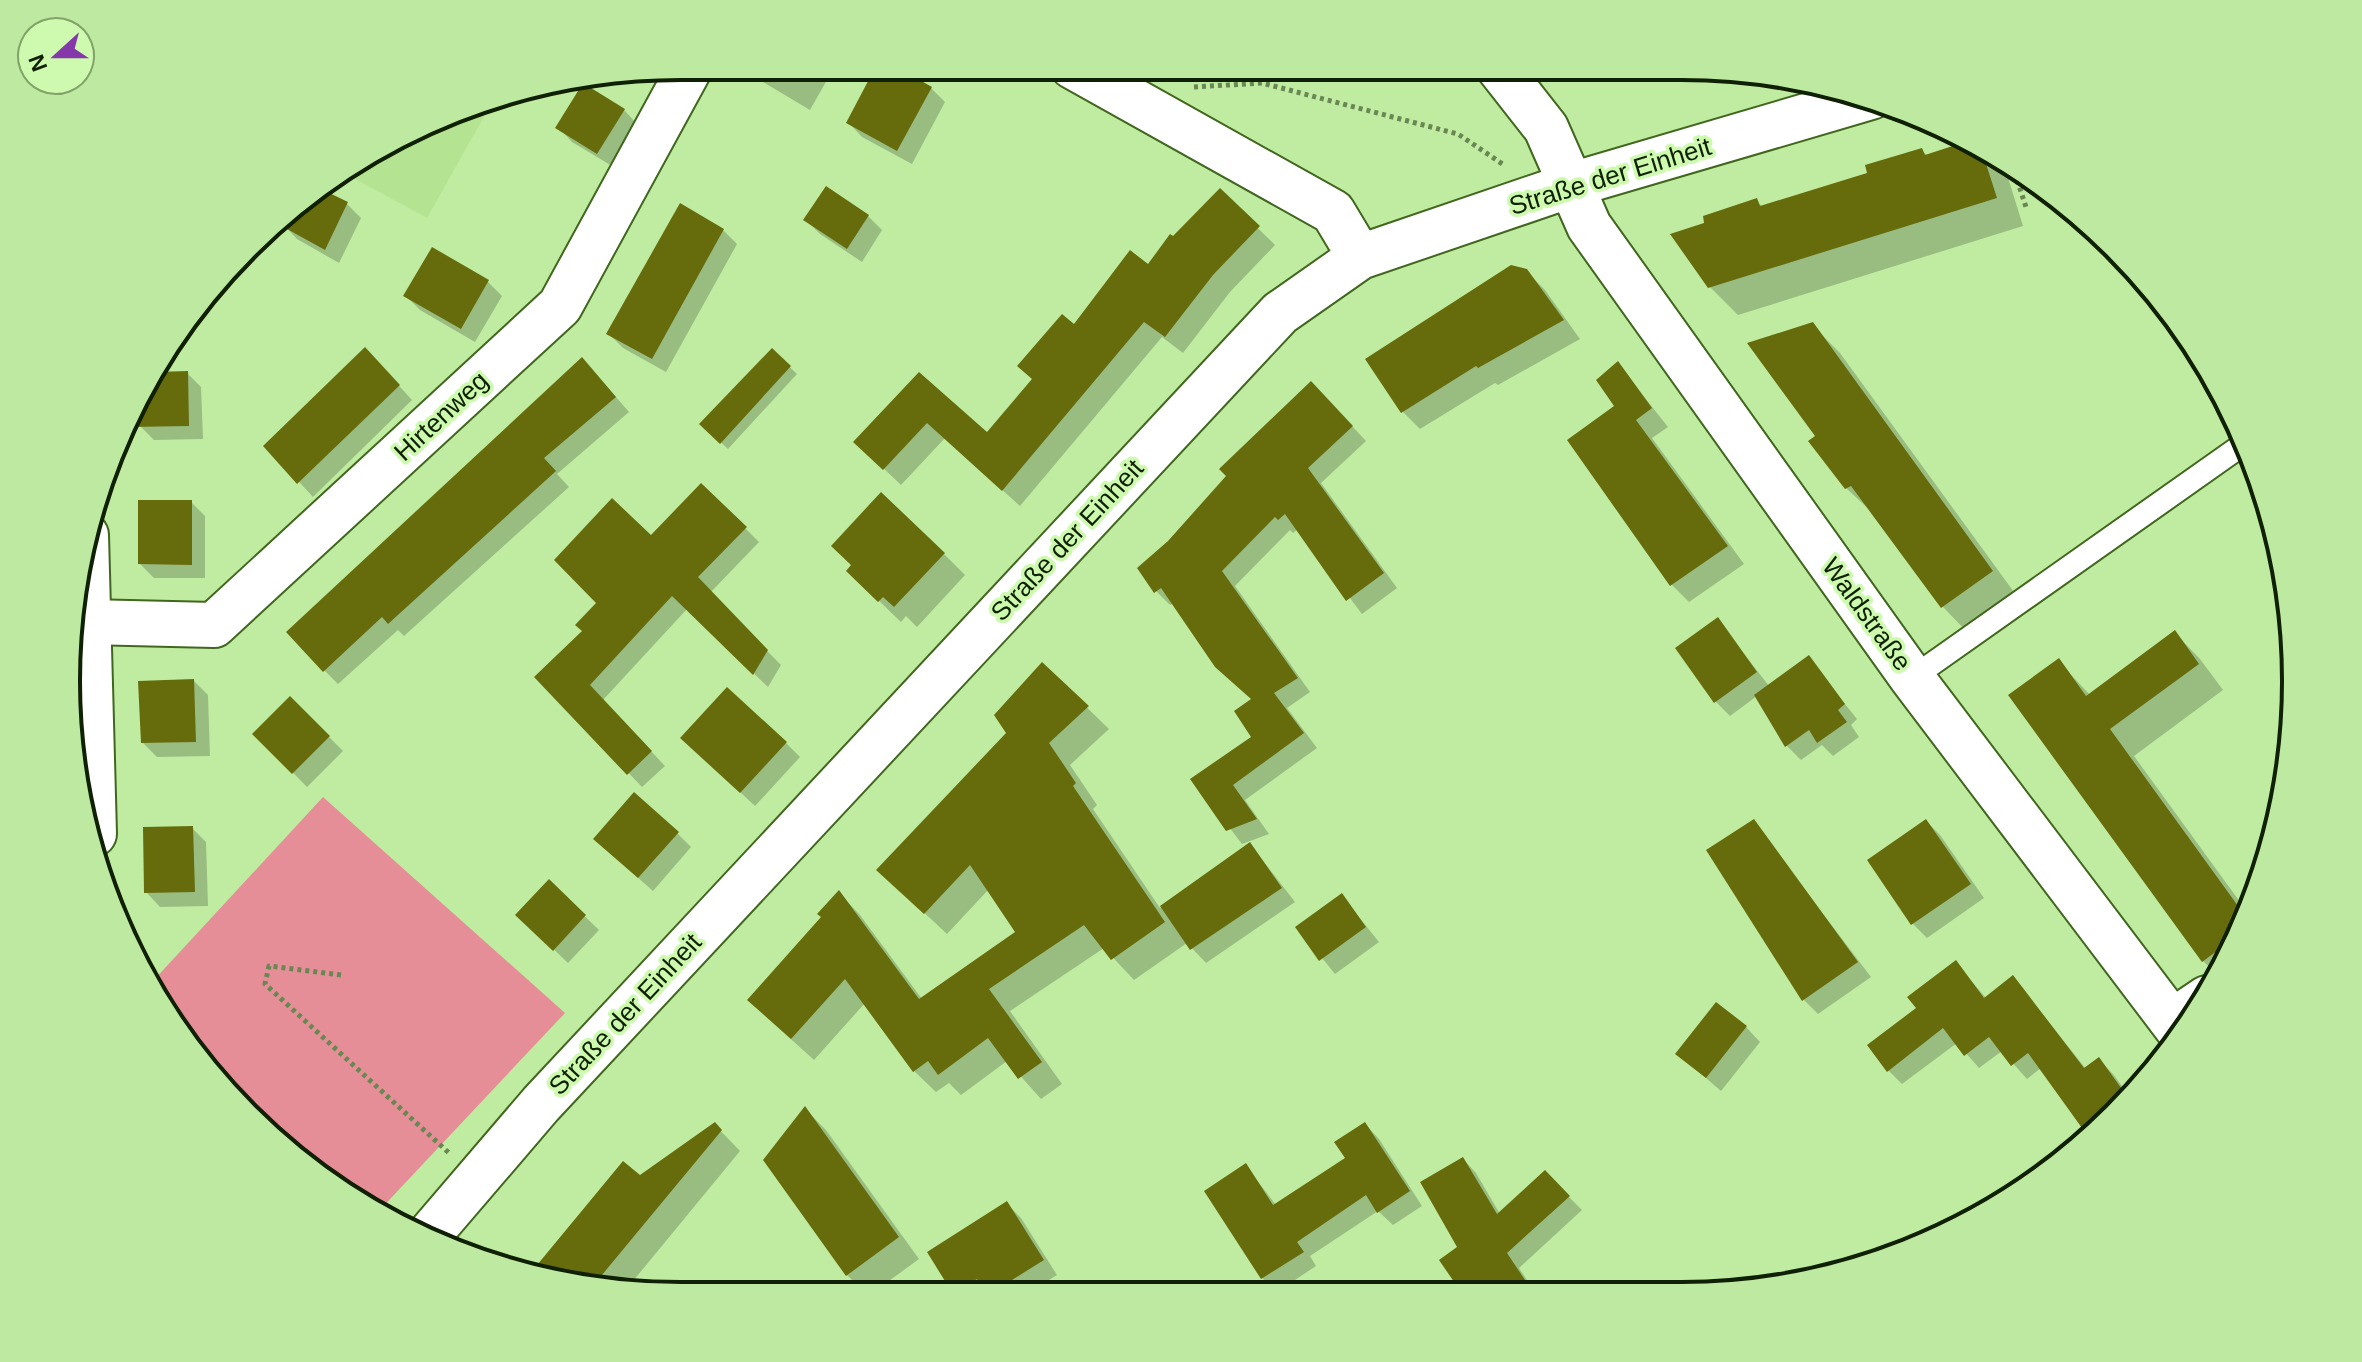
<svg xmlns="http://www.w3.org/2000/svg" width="2362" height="1362" font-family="Helvetica,sans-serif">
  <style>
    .built { fill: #b4e492 }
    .green { fill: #e58e97 }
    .shadow { fill: #0003 }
    .building { fill: #666c0c }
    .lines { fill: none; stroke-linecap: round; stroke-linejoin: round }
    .service-casing { stroke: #41671f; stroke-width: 26 }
    .minor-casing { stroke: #41671f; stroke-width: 48 }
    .tertiary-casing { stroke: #41671f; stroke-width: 48 }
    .path { stroke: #698753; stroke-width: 5; stroke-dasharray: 4 4; stroke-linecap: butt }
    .service { stroke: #fff; stroke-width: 22 }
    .minor { stroke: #fff; stroke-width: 44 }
    .tertiary { stroke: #fff; stroke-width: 44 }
    .labels { text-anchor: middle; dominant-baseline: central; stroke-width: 7; stroke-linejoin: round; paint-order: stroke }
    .street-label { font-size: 26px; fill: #102004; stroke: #cdfaae }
    .rim { fill: none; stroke: #102004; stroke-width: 4 }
  </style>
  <rect width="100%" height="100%" fill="#c0eca1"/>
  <path class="built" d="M495,97L427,218L344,173L484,99Z"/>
  <path class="green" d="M323,797L565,1013L376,1214L218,1086L153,981Z"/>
  <g class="shadow">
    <path d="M749,66H835L810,110L763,82Z"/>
    <path d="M931,88L945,102L912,164L862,137L848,122Z"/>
    <path d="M624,110L638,125L612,166L572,142L558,127Z"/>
    <path d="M1973,142L1984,146L2005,168L2023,226L1738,315L1710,287L1707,225L1756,201L1763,207L1870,174L1921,150L1928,156Z"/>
    <path d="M315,188L347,204L361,218L339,263L297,239L283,224L289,212Z"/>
    <path d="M1220,191L1275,245L1230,292L1183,353L1162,337L1020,506L945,438L901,485L856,442L919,375L987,435L1074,327L1148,266Z"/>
    <path d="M868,216L882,230L862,262L820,234L806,220Z"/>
    <path d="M723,230L737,244L666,372L623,348L609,334Z"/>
    <path d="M2105,239L2169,307L2199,356L2169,313L2139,286Z"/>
    <path d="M1526,271L1545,290L1580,339L1498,385L1495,383L1420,429L1402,411Z"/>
    <path d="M488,282L502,296L475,342L420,310L406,296Z"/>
    <path d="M205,302V310L197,311Z"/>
    <path d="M1812,325L1840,353L2019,599L1970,635L1943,607L1875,515L1846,488L1817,436Z"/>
    <path d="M772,350L797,374L728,449L702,424Z"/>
    <path d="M379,364L412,400L313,497L266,446Z"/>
    <path d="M1618,364L1668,427L1652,438L1744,564L1689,602L1672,585L1617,407Z"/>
    <path d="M187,373L201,387L203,439L154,440L140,426L139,406L154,374Z"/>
    <path d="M596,374L629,412L557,474L569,487L404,636L398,630L338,684L324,670Z"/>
    <path d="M1325,397L1366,441L1321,483L1397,588L1362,614L1298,529L1293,533L1290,530L1235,586L1310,692L1287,708L1317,748L1245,800L1269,834L1242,844L1193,780L1254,737L1253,700L1174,603L1170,605L1156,591Z"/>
    <path d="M191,502L205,516V578H154L140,564Z"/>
    <path d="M745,528L759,542L710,593L781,665L768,687L687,609L603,700L665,766L642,787L537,677L585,631Z"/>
    <path d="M944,554L965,575L917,627L906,616L901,622L848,571Z"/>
    <path d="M1717,619L1769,686L1808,658L1857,719L1851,725L1859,737L1833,756L1822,745L1801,760L1787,746L1757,696L1730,716L1716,702Z"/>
    <path d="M2175,633L2200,659L2223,690L2134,756L2248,913L2219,976L2203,961L2058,661L2090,695Z"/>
    <path d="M1042,664L1109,729L1070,765L1097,805L1093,809L1160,908L1250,844L1295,902L1206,963L1187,943L1134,980L1104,948L1010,1011L1062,1084L1041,1099L1007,1061L961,1095L949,1083L936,1092L914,1071L865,1003L814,1060L772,1022L839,893L860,915L922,999L1018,932L989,889L947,934L901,891L1009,733Z"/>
    <path d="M194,681L208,695L210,756L157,757L143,743Z"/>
    <path d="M290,698L343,751L307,787L255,734Z"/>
    <path d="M786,743L800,757L755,806L697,752Z"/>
    <path d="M1926,821L1940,835L1984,898L1927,938L1913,924L1870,861Z"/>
    <path d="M1753,822L1871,977L1818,1014L1804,1000L1709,850Z"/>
    <path d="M192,828L206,842L208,906L160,907L146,892Z"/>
    <path d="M677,833L691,847L653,891L610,853Z"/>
    <path d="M549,882L599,930L568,963L518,915Z"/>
    <path d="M1342,896L1379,942L1335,974L1297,927Z"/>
    <path d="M1956,963L1986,998L2013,977L2086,1069L2099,1060L2113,1074L2130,1097L2116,1116L2091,1136L2041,1068L2027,1079L2002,1051L1979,1068L1957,1043L1902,1084L1888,1070L1918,1008Z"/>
    <path d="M1746,1027L1760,1042L1721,1091L1678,1054Z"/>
    <path d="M805,1109L826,1130L919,1259L871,1294H866L847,1275Z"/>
    <path d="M1365,1124L1379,1139L1422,1206L1393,1225L1378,1211L1310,1256L1316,1266L1277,1292L1262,1278L1246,1166L1276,1205L1348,1158Z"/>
    <path d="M715,1125L740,1151L624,1292L530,1276L640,1178Z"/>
    <path d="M1463,1159L1476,1173L1500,1214L1545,1173L1582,1210L1519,1268L1535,1292H1464L1460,1248Z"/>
    <path d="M1007,1204L1021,1218L1057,1275L1028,1293L956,1294L929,1253Z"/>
  </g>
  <g class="building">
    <path d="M876,66H895L932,87L897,151L846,123Z"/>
    <path d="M583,83L625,109L597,154L555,128Z"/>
    <path d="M1971,140L1980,145L1997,198L1708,288L1670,234L1704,223L1703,216L1757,198L1760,206L1867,173L1865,165L1922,148L1925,155Z"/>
    <path d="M826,186L869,215L847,249L803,220Z"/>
    <path d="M317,187L348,202L325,250L278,224L307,193Z"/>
    <path d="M1220,188L1260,226L1213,275L1165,337L1144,322L1002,491L927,423L883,470L853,442L919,372L987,432L1032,379L1017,366L1062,314L1074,324L1130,250L1148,264L1170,234L1173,236Z"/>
    <path d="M680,203L724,229L652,359L606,334Z"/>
    <path d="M432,247L489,280L461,329L403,296Z"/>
    <path d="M1511,265L1527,269L1564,320L1478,368L1476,366L1401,413L1365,359Z"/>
    <path d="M1813,322L1993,571L1941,608L1851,486L1845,489L1808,441L1815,436L1747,343Z"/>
    <path d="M365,347L400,385L297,484L263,446Z"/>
    <path d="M772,348L791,366L720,444L699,424Z"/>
    <path d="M582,357L616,397L544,458L556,471L388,624L382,617L323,672L286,632Z"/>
    <path d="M1618,361L1652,408L1636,420L1728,546L1670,586L1567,440L1614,406L1596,380Z"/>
    <path d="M188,371L189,426L130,427L155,372Z"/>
    <path d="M1311,381L1353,426L1308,468L1384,573L1346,601L1285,514L1278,520L1275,517L1222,571L1298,678L1274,693L1304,733L1233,785L1257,819L1226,831L1190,779L1251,737L1234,711L1251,699L1215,667L1161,588L1154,593L1137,568L1168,541L1226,476L1219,469Z"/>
    <path d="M701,483L747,527L698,577L768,650L753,675L672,596L590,685L652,751L627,775L534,677L582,631L575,625L596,603L554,560L612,498L651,535Z"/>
    <path d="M881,492L945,553L894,607L883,597L878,602L846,571L851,565L831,546Z"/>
    <path d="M138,500H192V565L138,564Z"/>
    <path d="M1718,617L1757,672L1714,703L1675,648Z"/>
    <path d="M2175,630L2199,664L2110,729L2246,917L2237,936L2202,962L2008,695L2059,658L2086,696Z"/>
    <path d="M1809,655L1845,704L1838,710L1847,722L1817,743L1809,730L1785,747L1754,695Z"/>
    <path d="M1042,662L1089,706L1049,743L1076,783L1073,786L1165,922L1111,960L1084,925L989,989L1042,1062L1018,1079L988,1038L938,1075L928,1061L913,1072L845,979L791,1039L747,1000L821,917L817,914L839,890L919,999L1015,932L970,865L924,914L876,870L1006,733L994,715Z"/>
    <path d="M194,679L196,742L141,743L138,681Z"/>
    <path d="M727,687L787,742L740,793L680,738Z"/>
    <path d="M290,696L330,736L292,774L252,734Z"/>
    <path d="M634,792L679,832L638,878L593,839Z"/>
    <path d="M1754,819L1858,962L1802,1001L1706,850Z"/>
    <path d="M1926,819L1971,884L1911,925L1867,860Z"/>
    <path d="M193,826L195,892L144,893L143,827Z"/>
    <path d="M1250,842L1282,888L1190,950L1160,906Z"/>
    <path d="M549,879L586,915L553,951L515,915Z"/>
    <path d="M1342,893L1366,927L1319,961L1295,927Z"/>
    <path d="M1956,960L1984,998L2013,975L2084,1068L2099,1057L2129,1099L2118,1113L2087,1135L2028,1053L2011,1066L1989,1037L1964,1056L1943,1028L1887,1072L1867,1045L1916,1008L1907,997Z"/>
    <path d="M1716,1002L1747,1026L1706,1078L1675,1054Z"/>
    <path d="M805,1106L899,1237L846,1276L763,1160Z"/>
    <path d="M715,1122L722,1130L592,1287L528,1276L623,1161L640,1175Z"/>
    <path d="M1365,1122L1410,1191L1377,1213L1366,1195L1297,1242L1304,1252L1261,1279L1204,1191L1246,1163L1273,1205L1345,1158L1334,1142Z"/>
    <path d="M1463,1157L1497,1214L1545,1170L1570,1196L1507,1253L1525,1280L1508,1292H1461L1439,1260L1457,1247L1420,1182Z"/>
    <path d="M1007,1201L1044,1260L991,1293L986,1294L977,1279L953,1294L927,1252Z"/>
  </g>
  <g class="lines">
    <g class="service-casing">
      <path id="service" d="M1912,678L2245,443"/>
    </g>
    <g class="minor-casing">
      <g id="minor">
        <path d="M1072,66L1333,212L1360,257"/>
        <path d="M1498,67L1546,128L1589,226L1912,678L2180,1032"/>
        <path d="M86,535L94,834"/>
        <path d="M87,622L214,625L560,306L691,66"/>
        <path d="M2173,1021L2207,998"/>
      </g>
    </g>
    <g class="tertiary-casing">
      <path id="tertiary" d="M428,1236L541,1104L1280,313L1360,257L1571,185L1871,97"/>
    </g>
    <g class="path">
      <path d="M1194,87L1262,83L1458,134L1504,165"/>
      <path d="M2012,165L2026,207"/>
      <path d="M341,975L269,966L265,984L449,1153"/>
    </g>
    <use href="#service" class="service"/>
    <use href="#minor" class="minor"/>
    <use href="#tertiary" class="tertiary"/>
  </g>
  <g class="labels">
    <g class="street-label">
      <text transform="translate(1610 176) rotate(-17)">Straße der Einheit</text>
      <text transform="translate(441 416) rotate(-43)">Hirtenweg</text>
      <text transform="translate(1067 540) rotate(-47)">Straße der Einheit</text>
      <text transform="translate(1867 614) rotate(54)">Waldstraße</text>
      <text transform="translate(625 1014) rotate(-47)">Straße der Einheit</text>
    </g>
  </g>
  <path d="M0 0H2362V1362H0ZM681 80H1681A601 601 0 0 1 2282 681V681A601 601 0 0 1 1681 1282H681A601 601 0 0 1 80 681V681A601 601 0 0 1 681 80Z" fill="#bee9a0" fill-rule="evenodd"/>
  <path class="rim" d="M681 80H1681A601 601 0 0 1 2282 681V681A601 601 0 0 1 1681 1282H681A601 601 0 0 1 80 681V681A601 601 0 0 1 681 80Z"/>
  <g transform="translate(56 56) rotate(249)"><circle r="38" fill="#cdfaae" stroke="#81a36a" stroke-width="2"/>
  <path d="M0-6L14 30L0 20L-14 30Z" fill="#8538a9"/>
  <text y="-12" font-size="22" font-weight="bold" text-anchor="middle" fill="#102004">N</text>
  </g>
</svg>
